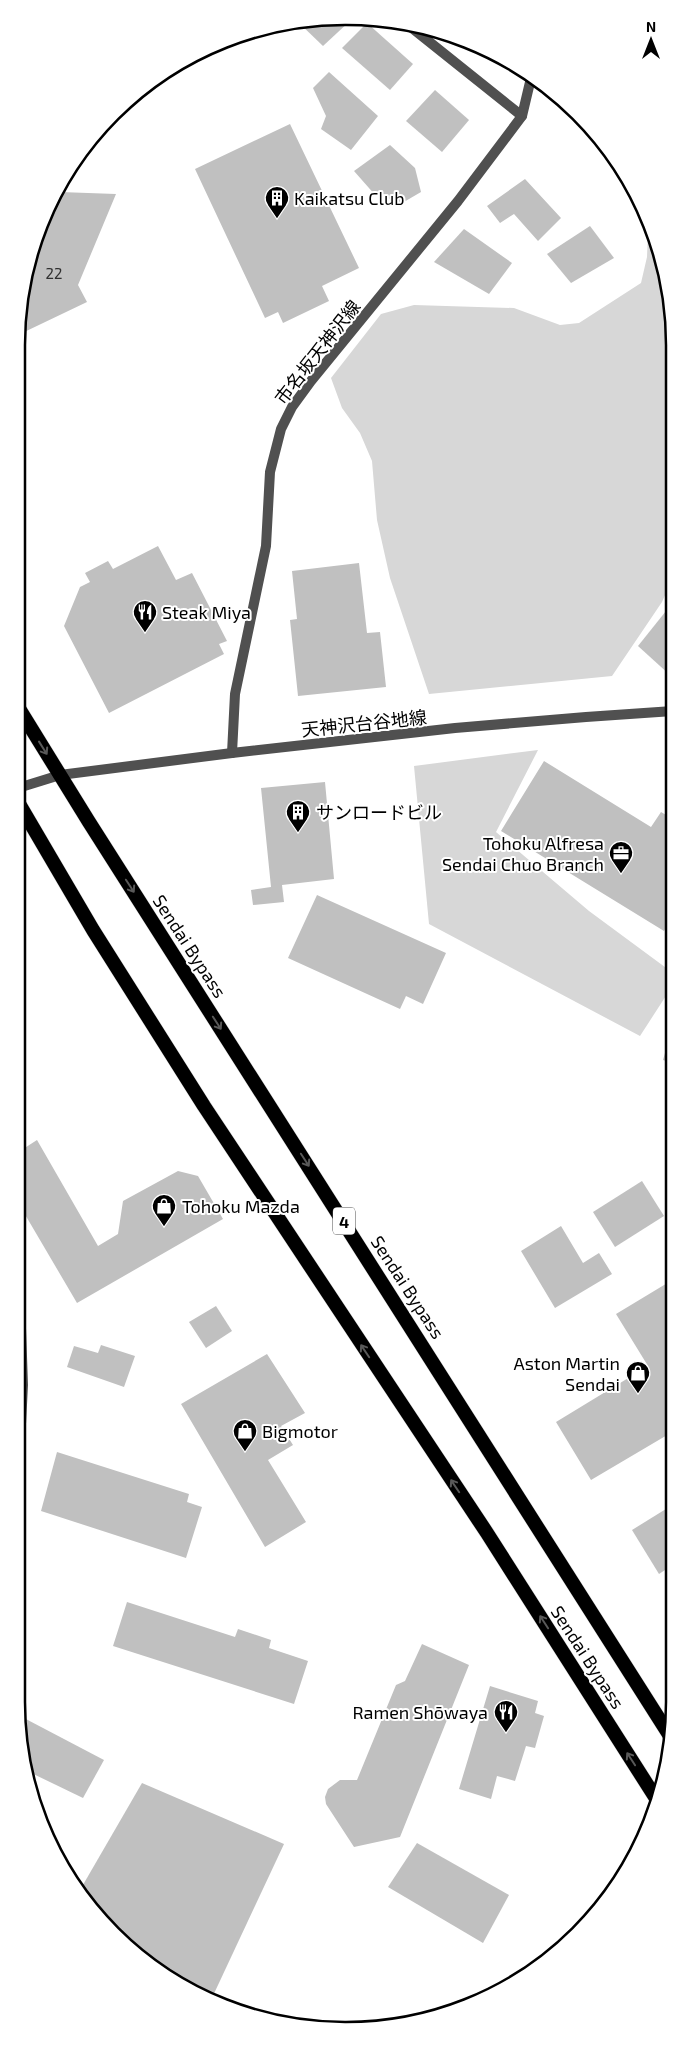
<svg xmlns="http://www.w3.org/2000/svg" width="691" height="2047" font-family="'Exo 2','Noto Sans JP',sans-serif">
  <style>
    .green { fill: #d7d7d7 }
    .building { fill: #c0c0c0 }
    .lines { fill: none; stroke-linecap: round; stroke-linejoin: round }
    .trunk-casing { stroke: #dbdbdb; stroke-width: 15 }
    .minor { stroke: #505050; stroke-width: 10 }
    .tertiary { stroke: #505050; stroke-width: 10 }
    .trunk { stroke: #000; stroke-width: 14 }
    .oneway { stroke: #595959 }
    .labels { text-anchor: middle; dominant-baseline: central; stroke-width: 4; stroke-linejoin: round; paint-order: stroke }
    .number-label { font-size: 15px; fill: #303030 }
    .shield { fill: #fff; stroke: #4c4c4c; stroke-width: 1 }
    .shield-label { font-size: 16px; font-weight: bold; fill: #000 }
    .poi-label { font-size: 18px; fill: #000; stroke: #fff; text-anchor: start }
    .street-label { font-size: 18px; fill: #000; stroke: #fff }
    .rim { fill: none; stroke: #000; stroke-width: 2.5 }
  </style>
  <rect width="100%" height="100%" fill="#fff"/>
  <g class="green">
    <path d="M650,231L672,302V579L662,602L612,676L429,694L390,578L377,520L372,461L360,433L342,408L331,378L381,314L414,305L514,308L560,325L579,323L641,283L647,257L648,233Z"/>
    <path d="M538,750L496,832L589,911L673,973V985L640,1036L429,924L414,766Z"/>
  </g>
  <g class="building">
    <path d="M348,18L351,20L323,46L296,20Z"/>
    <path d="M367,23L413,64L390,90L342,48Z"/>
    <path d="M474,46L496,54L490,60Z"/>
    <path d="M329,72L378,116L351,150L321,129L326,116L313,88Z"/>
    <path d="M435,90L469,120L442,152L406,121Z"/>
    <path d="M290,124L359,268L322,286L329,301L283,323L278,312L265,318L195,169Z"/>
    <path d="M390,145L415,168L421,192L397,206L384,194L376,196L354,171Z"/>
    <path d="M525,179L561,218L538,241L514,214L500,223L487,206Z"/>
    <path d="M60,192L116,194L78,285L87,302L18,335L27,261L50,200L53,195Z"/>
    <path d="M590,226L614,258L571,283L547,254Z"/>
    <path d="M464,229L512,263L489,294L434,262Z"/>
    <path d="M158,546L176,580L192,573L227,641L219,644L224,654L109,713L64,626L80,587L90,582L85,573L108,561L113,569Z"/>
    <path d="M359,563L367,633L380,632L386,687L298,696L290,620L297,619L292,571Z"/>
    <path d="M666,611L673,615V676H671L638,646Z"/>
    <path d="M544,761L651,827L661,812L673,819V916L664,931L501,831Z"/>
    <path d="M325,782L334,879L282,885L284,902L253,905L251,890L271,887L261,788Z"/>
    <path d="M317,895L446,953L423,1004L406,996L400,1009L288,958Z"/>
    <path d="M673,1025V1063L663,1060Z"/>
    <path d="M674,1120V1131L669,1124Z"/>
    <path d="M37,1140L98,1246L118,1234L123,1201L178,1171L198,1176L223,1219L77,1303L20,1206V1151Z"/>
    <path d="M642,1181L664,1216L615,1247L593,1212Z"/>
    <path d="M561,1226L583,1263L599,1253L612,1274L555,1308L521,1251Z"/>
    <path d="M674,1279V1431L591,1480L556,1422L648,1366L616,1314Z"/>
    <path d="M216,1306L232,1331L206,1348L189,1322Z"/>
    <path d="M101,1345L135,1356L124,1387L67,1367L74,1346L98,1353Z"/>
    <path d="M267,1354L305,1413L281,1426L293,1445L268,1460L306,1522L265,1547L181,1404Z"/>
    <path d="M57,1452L189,1494L187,1502L202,1507L186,1558L41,1511Z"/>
    <path d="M674,1504V1564L659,1574L632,1530Z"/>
    <path d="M127,1602L235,1637L238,1629L271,1640L269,1648L308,1661L294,1704L113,1646Z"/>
    <path d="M422,1644L469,1665L400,1837L354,1847L326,1804L325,1797L328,1789L340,1780H357L396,1685L405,1681Z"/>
    <path d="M490,1686L538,1701L535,1713L544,1716L535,1748L526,1746L515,1781L497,1776L491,1799L459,1789Z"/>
    <path d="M22,1717L104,1760L83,1798L23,1769Z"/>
    <path d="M142,1783L284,1844L211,2000L200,1997L145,1963L98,1919L80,1890Z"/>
    <path d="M417,1843L509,1895L483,1943L388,1887Z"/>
  </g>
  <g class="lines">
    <g class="trunk-casing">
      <g id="trunk">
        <path d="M18,707L89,822L670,1736"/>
        <path d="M18,802L93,930L204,1106L487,1533L657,1800"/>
      </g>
    </g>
    <g class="minor">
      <path d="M407,24L522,116"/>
      <path d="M232,753L235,694L266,546L270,472L281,429L292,407L311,381L458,201L522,116L531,78"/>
      <path d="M20,1300L23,1385L21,1424"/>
    </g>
    <path class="tertiary" d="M18,788L60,775L232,753L455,728L586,717L673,711"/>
    <use href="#trunk" class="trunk"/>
  </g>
  <defs><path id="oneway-shaft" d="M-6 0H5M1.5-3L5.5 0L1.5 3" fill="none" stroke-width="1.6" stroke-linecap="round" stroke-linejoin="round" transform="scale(1.25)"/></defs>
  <g class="oneway">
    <use href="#oneway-shaft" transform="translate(43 748) rotate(58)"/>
    <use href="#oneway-shaft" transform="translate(130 886) rotate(57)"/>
    <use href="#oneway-shaft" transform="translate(217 1023) rotate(57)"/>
    <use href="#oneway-shaft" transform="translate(305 1160) rotate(57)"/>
    <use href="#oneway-shaft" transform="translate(365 1351) rotate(-124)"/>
    <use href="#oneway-shaft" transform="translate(455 1486) rotate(-124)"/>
    <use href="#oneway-shaft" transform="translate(544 1622) rotate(-123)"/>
    <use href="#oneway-shaft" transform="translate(631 1759) rotate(-123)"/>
  </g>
  <defs>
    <g id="building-pin" transform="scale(1.25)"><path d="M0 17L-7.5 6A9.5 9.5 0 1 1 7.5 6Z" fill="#000" stroke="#fff"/><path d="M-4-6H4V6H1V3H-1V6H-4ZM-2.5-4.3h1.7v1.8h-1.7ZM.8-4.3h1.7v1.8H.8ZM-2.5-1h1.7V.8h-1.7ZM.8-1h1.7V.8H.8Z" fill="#fff"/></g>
    <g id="restaurant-pin" transform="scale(1.25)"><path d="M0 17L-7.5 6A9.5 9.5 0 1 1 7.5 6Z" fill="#000" stroke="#fff"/><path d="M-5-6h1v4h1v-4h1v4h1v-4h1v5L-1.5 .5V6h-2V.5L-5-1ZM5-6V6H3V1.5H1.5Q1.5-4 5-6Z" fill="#fff"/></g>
    <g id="office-pin" transform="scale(1.25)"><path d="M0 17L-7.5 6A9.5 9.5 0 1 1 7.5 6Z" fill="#000" stroke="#fff"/><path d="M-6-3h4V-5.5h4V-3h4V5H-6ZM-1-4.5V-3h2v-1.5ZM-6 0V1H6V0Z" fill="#fff"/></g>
    <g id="shop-pin" transform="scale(1.25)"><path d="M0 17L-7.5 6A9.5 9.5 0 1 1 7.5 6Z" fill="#000" stroke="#fff"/><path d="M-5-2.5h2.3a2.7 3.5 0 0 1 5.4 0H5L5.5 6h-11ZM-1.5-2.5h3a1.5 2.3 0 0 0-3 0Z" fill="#fff"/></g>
  </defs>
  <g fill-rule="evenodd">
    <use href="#building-pin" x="277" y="198"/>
    <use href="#restaurant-pin" x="145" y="612"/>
    <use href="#building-pin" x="298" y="812"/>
    <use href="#office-pin" x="621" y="853"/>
    <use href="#shop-pin" x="164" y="1206"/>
    <use href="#shop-pin" x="638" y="1373"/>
    <use href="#shop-pin" x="245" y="1431"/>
    <use href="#restaurant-pin" x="506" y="1712"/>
  </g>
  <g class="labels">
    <g class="number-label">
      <text x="54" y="273">22</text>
    </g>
    <rect class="shield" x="333" y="1207.5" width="22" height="27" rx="4"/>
    <g class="shield-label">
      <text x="344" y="1221">4</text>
    </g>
    <g class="poi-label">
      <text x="294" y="198">Kaikatsu Club</text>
      <text x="162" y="612">Steak Miya</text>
      <text x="316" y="812">サンロードビル</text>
      <text x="604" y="843" text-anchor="end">Tohoku Alfresa<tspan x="604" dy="21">Sendai Chuo Branch</tspan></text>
      <text x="182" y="1206">Tohoku Mazda</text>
      <text x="620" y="1363" text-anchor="end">Aston Martin<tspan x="620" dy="21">Sendai</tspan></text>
      <text x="262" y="1431">Bigmotor</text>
      <text x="488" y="1712" text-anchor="end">Ramen Shōwaya</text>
    </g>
    <g class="street-label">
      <text transform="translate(317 352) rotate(-52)">市名坂天神沢線</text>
      <text transform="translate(364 723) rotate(-6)">天神沢台谷地線</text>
      <text transform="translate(190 946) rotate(57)">Sendai Bypass</text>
      <text transform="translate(408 1287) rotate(57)">Sendai Bypass</text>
      <text transform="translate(588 1657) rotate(57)">Sendai Bypass</text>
    </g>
  </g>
  <path d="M0 0H691V2047H0ZM345 25H346A320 320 0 0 1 666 345V1702A320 320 0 0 1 346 2022H345A320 320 0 0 1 25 1702V345A320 320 0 0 1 345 25Z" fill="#fff" fill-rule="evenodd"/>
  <path class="rim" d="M345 25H346A320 320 0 0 1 666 345V1702A320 320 0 0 1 346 2022H345A320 320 0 0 1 25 1702V345A320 320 0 0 1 345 25Z"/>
  <g transform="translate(651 40)" stroke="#ffffff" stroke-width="4" paint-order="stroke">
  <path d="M0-4L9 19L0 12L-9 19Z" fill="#000000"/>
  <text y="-8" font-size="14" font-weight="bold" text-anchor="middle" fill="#000000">N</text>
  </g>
</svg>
